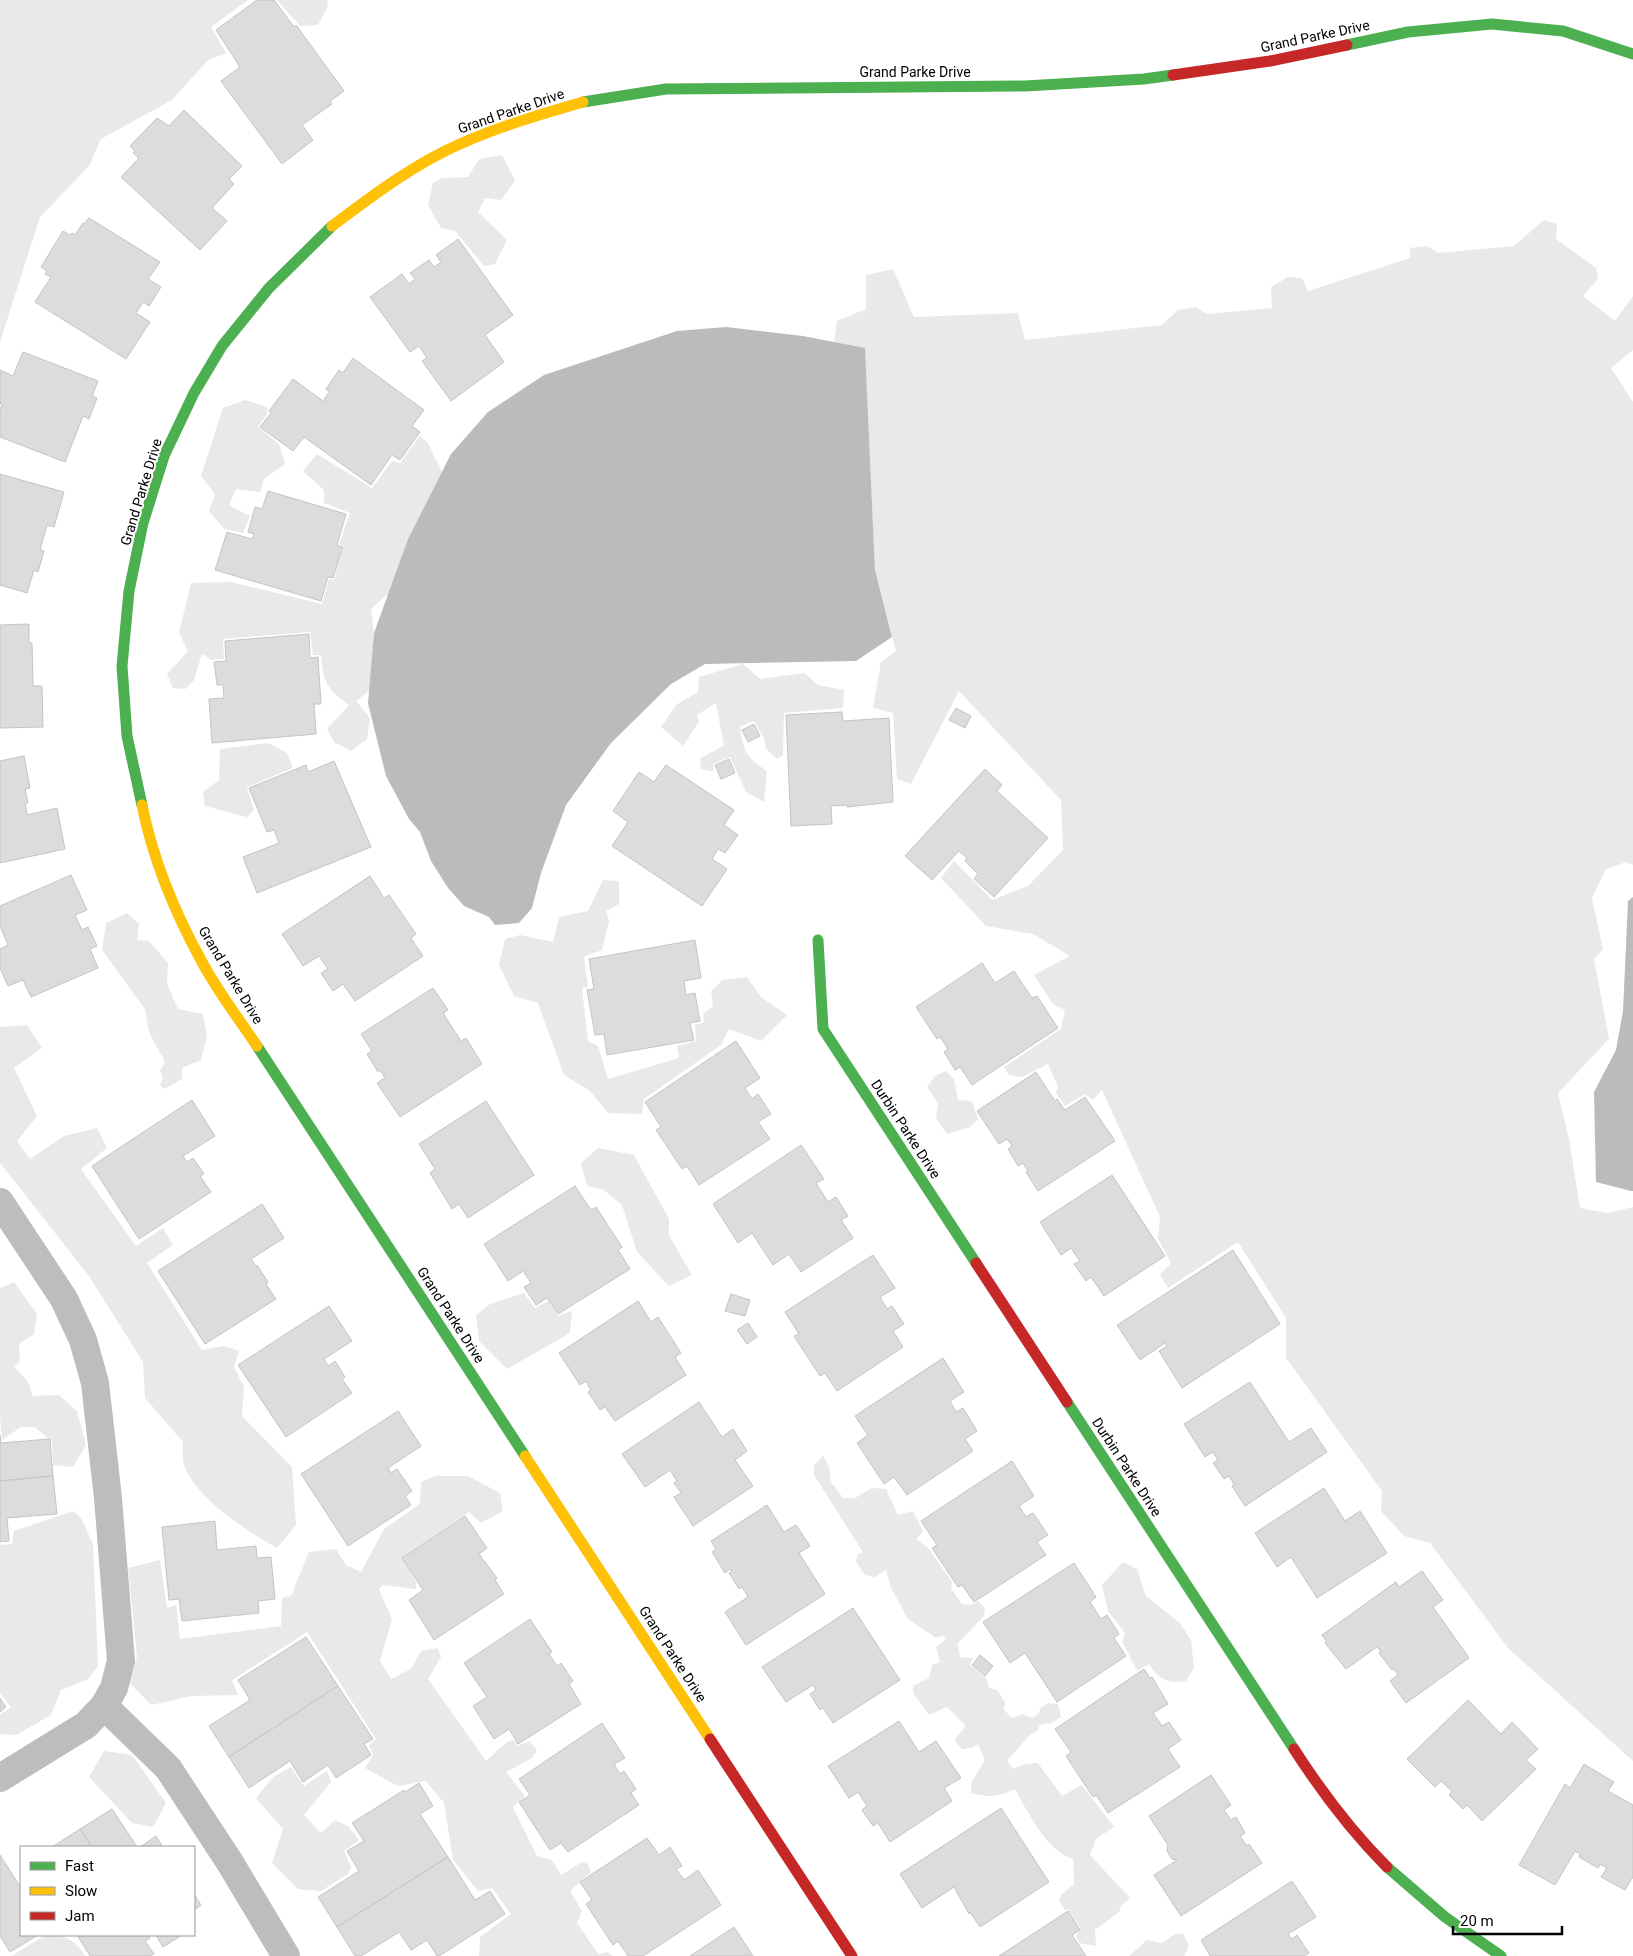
<svg xmlns="http://www.w3.org/2000/svg" width="1633" height="1956" font-family="Roboto,sans-serif">
  <style>
    .green { fill: #e9e9e9 }
    .water { fill: #bbb }
    .building { fill: #dcdcdc; stroke: #c4c4c4 }
    .lines { fill: none; stroke-linecap: round; stroke-linejoin: round }
    .street { stroke: #bdbdbd; stroke-width: 28 }
    .fast { stroke: #4caf50; stroke-width: 11 }
    .slow { stroke: #ffc107; stroke-width: 11 }
    .jam { stroke: #c62828; stroke-width: 11 }
    .labels { text-anchor: middle; dominant-baseline: central; stroke-width: 4; stroke-linejoin: round; paint-order: stroke }
    .street-label { font-size: 14px; fill: #000; stroke: #fff }
  </style>
  <rect width="100%" height="100%" fill="#fff"/>
  <g class="green">
    <path d="M0,0H248L211,27L226,53L208,60L172,100L101,139L89,166L40,217L0,342Z"/>
    <path d="M277,0H327L328,6L318,25L300,26Z"/>
    <path d="M502,155L515,181L501,200L485,198L478,212L507,240L495,264L484,266L455,231L441,228L428,205L433,183L442,178L468,177L479,159Z"/>
    <path d="M1544,220L1557,224L1556,239L1596,268L1598,279L1583,296L1615,321L1633,296V350L1611,368L1633,402V865L1626,862L1606,869L1592,898L1603,949L1594,959L1609,1039L1558,1093L1569,1139L1580,1208L1607,1213L1633,1207V1761L1508,1648L1430,1543L1404,1536L1381,1511L1382,1491L1286,1358V1318L1238,1242L1168,1288L1160,1275L1171,1263L1158,1239L1160,1217L1102,1090L1093,1100L1085,1094L1065,1106L1056,1093L1058,1087L1048,1064L1022,1077L1009,1075L1004,1067L1061,1029L1065,1010L1053,1004L1034,975L1070,956L1033,934L986,926L941,878L954,861L992,900L1028,886L1063,850L1061,800L959,691L911,784L897,779L893,713L873,708L881,662L896,651L875,570L865,349L834,342L837,321L866,309V275L893,269L914,317L1018,313L1025,340L1162,325L1178,310L1196,307L1207,314L1272,308L1271,287L1288,277L1302,278L1308,291L1410,258V248L1427,246L1438,253L1514,246Z"/>
    <path d="M245,400L267,407L268,413L258,427L279,444L285,464L264,479L260,492L236,489L229,505L250,516L243,533L224,529L209,511L215,494L201,476L223,408Z"/>
    <path d="M420,436L428,443L442,472L408,539L389,593L371,609L374,633L370,690L356,701L370,718L367,739L351,751L334,742L327,729L349,705C327,689 323,683 321,655H313L310,632L223,639L224,659L212,660L202,654L194,680L185,689L173,688L167,674L188,651L179,633L191,583L231,582L322,604L329,579L334,580L344,546L339,544L350,513L324,503V490L303,471L317,454L372,488L392,461L400,463Z"/>
    <path d="M743,664L760,679L804,673L818,685L844,690L843,708L784,713L783,755L777,759L766,749L764,738L754,721L740,727C743,751 747,758 767,771L764,802L746,792L730,757L713,764L714,771H709L701,769L700,758L724,746L716,703L697,715L699,722L683,746L661,727L676,705L698,692L699,677Z"/>
    <path d="M268,743L287,753L293,768L247,787L254,810L247,817L205,806L203,792L219,780L220,749Z"/>
    <path d="M603,880L619,881V904L606,911L609,921L602,950L584,957L588,987L582,988L588,1041L598,1046L608,1079L679,1058L677,1046L696,1041L695,1025L704,1022L703,1014L713,1006L711,991L723,980L747,977L761,997L787,1015L761,1041L729,1029L721,1045L644,1099L642,1114L608,1113L589,1090L564,1075L538,1003L514,996L499,965L505,939L520,935L553,942L559,917L588,911Z"/>
    <path d="M127,913L139,924L137,940L149,941L168,963L167,984L178,1009L203,1014L207,1036L201,1060L182,1068V1079L164,1089L160,1085L163,1078L160,1071L165,1062L149,1032L145,1009L102,950L106,923Z"/>
    <path d="M27,1025L42,1048L14,1068L37,1116L17,1141L30,1159L64,1136L97,1128L107,1148L81,1169L136,1246L163,1228L173,1245L147,1263L202,1350L224,1346L239,1351L234,1367L244,1387L242,1416L292,1467L296,1525L277,1548C246,1530 197,1500 184,1465C182,1458 183,1449 183,1442L145,1398L143,1362L89,1276L0,1163V1027Z"/>
    <path d="M946,1071L954,1079L958,1100L972,1101L978,1119L970,1127L947,1134L936,1118L938,1103L927,1087L935,1076Z"/>
    <path d="M598,1148L634,1155L669,1219V1235L692,1275L669,1286L637,1252L622,1205L604,1190L587,1186L581,1163Z"/>
    <path d="M14,1282L37,1314L34,1334L19,1344L20,1362L14,1366L28,1382L33,1396L59,1395L77,1411L86,1445L73,1467L53,1465L52,1442L35,1427H21L2,1440L0,1416V1288Z"/>
    <path d="M524,1293L535,1308L548,1301L558,1316L572,1311L570,1333L507,1369L479,1341L476,1315L490,1304Z"/>
    <path d="M823,1456L829,1466L831,1482L843,1498H855L872,1488L886,1489L898,1515L913,1511L923,1531L916,1539L929,1549L952,1582L951,1588L962,1604L971,1605L978,1601L985,1608L984,1616L958,1643L960,1657L973,1658L970,1665L986,1678L989,1687L998,1691L1005,1702L1004,1709L1011,1718L1022,1714L1032,1718L1039,1714L1040,1708L1048,1703L1058,1704L1061,1717L1051,1723L1040,1725L1037,1731L1029,1736L1007,1761L1013,1769L1025,1764L1038,1763L1062,1796L1082,1785L1114,1827L1096,1839L1090,1855L1130,1898L1121,1906L1119,1912L1095,1930L1096,1946L1079,1943L1076,1936L1081,1929L1068,1909L1065,1910L1059,1901L1061,1895L1074,1884L1073,1859C1047,1852 1027,1811 1015,1789C998,1797 990,1798 971,1793V1783L985,1760L978,1744L972,1748L962,1749L954,1740L966,1726L947,1707L929,1715L913,1693V1686L929,1678L932,1665L940,1662L936,1647L946,1639L943,1635L936,1638L908,1619L891,1588L886,1570L875,1577L865,1575L856,1562L857,1555L863,1552L814,1475V1465Z"/>
    <path d="M435,1476H468L500,1493L503,1511L481,1523L469,1512L402,1558L416,1582V1589L383,1585L379,1589L392,1619L380,1661L391,1679L411,1669L421,1651L438,1648L441,1657L428,1679L486,1761L507,1742L514,1740L518,1746L529,1741L537,1750L532,1758L506,1772L525,1796L513,1807L537,1856L552,1860L561,1875L582,1862L588,1864L591,1872L570,1891L582,1911L577,1923L598,1954L608,1952L613,1956H479L480,1937L511,1914L492,1888L478,1891L453,1860L444,1803L426,1781L398,1786L365,1768L373,1755L369,1745L376,1739L307,1632L232,1680L238,1695L192,1696L151,1705L130,1683L137,1656L128,1568L160,1560L167,1608L176,1605L180,1639L281,1626L282,1598L291,1596L309,1552L336,1549L346,1565L361,1572L384,1529L420,1504L421,1482Z"/>
    <path d="M73,1511L81,1518L93,1544L98,1666L88,1679L61,1690L51,1715L16,1735L0,1734V1715L11,1707L0,1693V1545L12,1544L14,1531Z"/>
    <path d="M1123,1562L1137,1569L1146,1596L1180,1623L1191,1640L1194,1668L1186,1681C1167,1684 1160,1680 1149,1664L1137,1671L1122,1641L1125,1633L1108,1611L1102,1585Z"/>
    <path d="M104,1751L132,1755L166,1803L153,1827L132,1823L89,1777Z"/>
    <path d="M291,1767L304,1786L327,1771L331,1782L304,1815L321,1833L335,1820L348,1826L359,1840L344,1851L351,1867L348,1874L321,1891L298,1889L272,1863L283,1829L256,1798L273,1777Z"/>
    <path d="M1175,1934H1183L1189,1945L1184,1956H1129L1147,1940L1162,1943Z"/>
    <path d="M45,1935C68,1935 72,1939 86,1956H12Z"/>
  </g>
  <g class="water">
    <path d="M726,327L803,336L865,348L875,570L892,637L856,661L705,664L671,684L611,743L566,805L541,873L532,908L519,923L495,925L489,917L464,906L448,888L431,861L420,832L409,819L386,776L368,703L374,633L408,539L451,454L488,412L544,375L677,331Z"/>
    <path d="M1633,897V1191H1631L1596,1182L1594,1092L1616,1050L1623,1011L1628,901Z"/>
  </g>
  <g class="building">
    <path d="M257,0H274L294,27L296,25L344,91L330,101L332,104L302,125L313,140L282,164L221,81L240,67L216,30Z"/>
    <path d="M184,110L242,166L229,179L234,184L212,208L227,221L200,250L121,177L139,158L133,153L135,151L130,146L157,118L169,126Z"/>
    <path d="M89,218L160,262L148,279L161,287L149,306L143,302L136,313L150,322L126,359L35,302L51,277L45,274L47,271L41,267L63,231L70,235L72,233L75,235L83,223L84,224Z"/>
    <path d="M458,239L513,315L485,335L504,362L451,401L422,361L427,358L419,346L410,352L370,297L402,274L409,284L415,279L410,273L429,260L434,267L441,262L436,255Z"/>
    <path d="M23,352L98,381L92,396L97,398L89,419L83,416L65,462L0,437V410L2,404L0,403V370L13,376Z"/>
    <path d="M353,358L424,410L412,426L420,432L400,460L392,455L371,485L304,437L293,451L260,427L271,413L269,411L293,379L323,401L329,392L326,389L339,370L343,373Z"/>
    <path d="M0,474L64,492L54,527L47,525L40,550L44,551L38,572L34,570L27,593L0,585Z"/>
    <path d="M268,491L346,514L337,545L343,547L333,578L328,577L321,601L215,570L227,532L252,539L254,534L248,532L255,507L262,509Z"/>
    <path d="M29,624V643H32L33,686H42L43,727L0,728V625Z"/>
    <path d="M309,634L310,658L318,657L321,704H314L316,734L212,743L209,699L224,698L223,685H217L214,662L226,661L225,641Z"/>
    <path d="M956,708L971,716L965,728L949,720Z"/>
    <path d="M842,712L843,721L889,718L893,802L847,807V805L831,806L832,824L791,826L786,715Z"/>
    <path d="M754,724L760,736L748,742L742,730Z"/>
    <path d="M24,756L30,788L25,789L28,803H25L27,815L57,808L65,849L0,863V761Z"/>
    <path d="M729,759L735,773L721,779L715,765Z"/>
    <path d="M334,761L371,847L257,893L243,857L279,843L274,830L267,832L249,788L306,765L308,772Z"/>
    <path d="M666,765L734,810L724,825L738,835L725,853L718,849L712,859L727,869L702,906L612,846L628,822L613,811L639,772L654,782Z"/>
    <path d="M985,769L1002,785L997,791L1048,838L994,897L974,879L978,874L965,861L967,858L959,851L932,880L905,856Z"/>
    <path d="M71,875L87,910L75,915L82,930L88,927L97,946L90,949L98,968L31,997L23,980L8,986L0,968V949L8,945L0,926V906Z"/>
    <path d="M370,876L384,898L389,895L416,934L411,938L423,956L355,1001L343,984L333,991L321,973L328,969L319,956L303,966L282,934Z"/>
    <path d="M695,940L701,978L684,981L686,995L695,993L700,1021L690,1023L694,1040L607,1055L604,1034L595,1035L587,990L594,989L589,959Z"/>
    <path d="M982,963L995,983L1014,971L1032,998L1037,996L1058,1028L972,1085L960,1067L955,1070L944,1052L948,1049L940,1037L937,1039L916,1007Z"/>
    <path d="M433,988L448,1010L443,1013L461,1041L466,1038L482,1064L400,1117L377,1083L385,1078L380,1070L378,1072L367,1054L372,1051L361,1034Z"/>
    <path d="M736,1041L760,1078L745,1088L752,1099L758,1094L771,1114L758,1122L770,1139L699,1185L687,1166L682,1169L656,1130L661,1127L645,1102Z"/>
    <path d="M1036,1072L1055,1101L1057,1099L1065,1110L1085,1097L1115,1141L1038,1191L1026,1172L1028,1171L1023,1163L1018,1166L1008,1149L1012,1146L1007,1139L999,1144L977,1111Z"/>
    <path d="M192,1100L215,1136L183,1156L187,1162L193,1158L204,1174L200,1176L211,1192L139,1239L92,1166Z"/>
    <path d="M486,1101L534,1175L468,1218L459,1204L452,1209L430,1173L435,1169L419,1144Z"/>
    <path d="M801,1145L824,1179L816,1183L828,1202L836,1197L848,1216L841,1220L853,1238L801,1272L789,1254L773,1265L752,1233L738,1243L713,1204Z"/>
    <path d="M1112,1175L1165,1256L1104,1296L1091,1277L1086,1281L1074,1264L1080,1261L1071,1248L1061,1255L1040,1222Z"/>
    <path d="M575,1186L591,1210L596,1207L622,1247L618,1250L630,1269L558,1314L547,1298L536,1305L524,1287L531,1283L523,1271L508,1281L484,1244Z"/>
    <path d="M262,1204L284,1238L251,1259L256,1266L257,1265L268,1282L266,1284L276,1299L205,1344L158,1271Z"/>
    <path d="M1233,1250L1280,1324L1182,1388L1159,1351L1167,1346L1165,1343L1140,1360L1117,1325Z"/>
    <path d="M873,1255L895,1288L880,1297L887,1309L892,1306L904,1324L893,1331L903,1347L837,1391L825,1373L820,1376L794,1336L799,1334L785,1312Z"/>
    <path d="M731,1294L750,1300L745,1316L725,1311Z"/>
    <path d="M638,1301L651,1322L658,1317L681,1353L675,1357L686,1375L615,1421L605,1407L600,1410L588,1392L591,1390L586,1381L580,1385L559,1353Z"/>
    <path d="M329,1306L352,1341L324,1359L328,1366L335,1361L345,1377L342,1379L352,1393L286,1437L238,1365Z"/>
    <path d="M748,1323L757,1337L747,1344L737,1330Z"/>
    <path d="M943,1358L964,1392L950,1401L956,1412L963,1408L977,1431L965,1439L973,1451L907,1495L894,1477L884,1484L857,1443L868,1435L855,1416Z"/>
    <path d="M1250,1382L1289,1442L1311,1428L1327,1452L1245,1506L1232,1486L1234,1484L1229,1476L1224,1479L1213,1463L1218,1460L1213,1452L1205,1457L1184,1424Z"/>
    <path d="M699,1402L722,1437L733,1429L747,1451L735,1460L753,1486L693,1526L674,1497L681,1493L674,1483L677,1481L670,1470L645,1487L622,1454Z"/>
    <path d="M398,1411L421,1446L388,1468L391,1473L397,1469L412,1491L405,1496L411,1505L348,1546L301,1474Z"/>
    <path d="M0,1435L1,1443L50,1439L53,1476L0,1481Z"/>
    <path d="M1012,1461L1034,1496L1019,1506L1026,1517L1033,1513L1048,1535L1037,1542L1046,1555L974,1602L962,1585L958,1587L932,1548L937,1545L921,1521Z"/>
    <path d="M53,1476L57,1514L7,1518L9,1541L0,1542V1481Z"/>
    <path d="M1324,1488L1345,1521L1360,1511L1387,1553L1317,1598L1291,1557L1277,1567L1255,1533Z"/>
    <path d="M767,1505L784,1532L796,1525L810,1546L799,1553L825,1594L746,1645L725,1612L748,1597L742,1587L739,1589L729,1573L732,1571L730,1569L725,1573L712,1552L716,1549L711,1541Z"/>
    <path d="M465,1516L487,1548L479,1554L497,1578L495,1580L504,1594L434,1640L409,1600L423,1590L402,1558Z"/>
    <path d="M215,1521L217,1550L256,1546L257,1558L271,1557L275,1599L258,1601L259,1613L182,1621L179,1599L169,1600L162,1527Z"/>
    <path d="M1074,1563L1096,1597L1090,1602L1101,1619L1107,1615L1119,1634L1114,1638L1126,1656L1057,1702L1025,1653L1010,1663L983,1622Z"/>
    <path d="M1422,1571L1443,1600L1433,1607L1469,1658L1406,1703L1390,1681L1398,1675L1394,1669L1392,1670L1379,1653L1381,1652L1377,1647L1346,1669L1325,1643L1327,1642L1322,1635L1396,1582L1399,1587Z"/>
    <path d="M853,1608L900,1680L833,1723L823,1708L820,1710L810,1694L816,1690L813,1685L786,1702L762,1667Z"/>
    <path d="M530,1619L552,1652L549,1654L557,1666L561,1663L573,1681L569,1684L581,1704L518,1744L509,1729L494,1739L473,1706L487,1697L464,1663Z"/>
    <path d="M306,1637L338,1686L229,1757L209,1726L250,1700L238,1680Z"/>
    <path d="M980,1655L993,1666L985,1676L972,1665Z"/>
    <path d="M1144,1669L1150,1678L1152,1677L1168,1704L1153,1713L1162,1726L1169,1722L1181,1740L1168,1749L1180,1767L1108,1813L1096,1795L1093,1797L1066,1756L1071,1752L1055,1729Z"/>
    <path d="M338,1686L373,1739L364,1744L371,1755L336,1778L328,1765L303,1782L290,1761L249,1788L229,1757Z"/>
    <path d="M0,1698L6,1707L0,1712Z"/>
    <path d="M1468,1700L1501,1734L1512,1722L1538,1749L1526,1760L1536,1769L1482,1821L1467,1805L1463,1809L1449,1795L1452,1791L1441,1781L1435,1787L1407,1759Z"/>
    <path d="M899,1721L919,1752L936,1741L961,1778L944,1788L952,1801L890,1842L878,1823L873,1826L862,1810L867,1806L858,1792L849,1798L828,1766Z"/>
    <path d="M602,1723L625,1758L614,1764L620,1774L624,1771L636,1789L631,1793L639,1805L568,1852L561,1843L550,1850L519,1802L530,1795L519,1779Z"/>
    <path d="M1584,1764L1614,1782L1608,1791L1633,1805V1877L1625,1890L1601,1877L1607,1868L1600,1864L1598,1868L1579,1857L1580,1854L1575,1851L1555,1885L1519,1865L1565,1784L1570,1788Z"/>
    <path d="M1211,1775L1231,1805L1224,1810L1231,1820L1236,1817L1245,1833L1240,1836L1247,1846L1249,1844L1262,1863L1181,1916L1154,1875L1177,1860L1172,1859L1167,1851L1168,1845L1149,1816Z"/>
    <path d="M419,1783L433,1806L420,1814L448,1857L337,1927L318,1897L359,1871L347,1851L364,1841L352,1823L404,1790L405,1792Z"/>
    <path d="M1001,1808L1049,1882L980,1927L970,1912L969,1914L954,1887L922,1908L900,1874Z"/>
    <path d="M112,1809L137,1847H92L80,1829Z"/>
    <path d="M80,1829L92,1847H52Z"/>
    <path d="M156,1836L163,1847H140Z"/>
    <path d="M647,1838L659,1855L670,1847L682,1866L676,1869L684,1880L698,1870L721,1905L643,1956H628L618,1941L613,1945L586,1904L592,1900L580,1882Z"/>
    <path d="M0,1855L21,1888V1935H38L10,1952L0,1936Z"/>
    <path d="M448,1857L475,1900L490,1891L505,1914L439,1956H437L427,1940L411,1950L399,1932L361,1956H355L337,1927Z"/>
    <path d="M1292,1881L1316,1917L1288,1934L1292,1939L1297,1935L1309,1953L1304,1956H1210L1201,1940Z"/>
    <path d="M194,1894L201,1905L194,1910Z"/>
    <path d="M1068,1911L1080,1930L1072,1935L1086,1956H999Z"/>
    <path d="M734,1927L753,1956H690Z"/>
    <path d="M77,1935H148L150,1938L145,1941L154,1954L150,1956H90Z"/>
    <path d="M156,1935H182L163,1947Z"/>
  </g>
  <g class="lines">
    <g class="street">
      <path d="M0,1202L64,1299L83,1340L95,1383L108,1498L121,1661L114,1688L104,1706L86,1725L0,1778"/>
      <path d="M104,1706L168,1768L229,1861L286,1956"/>
    </g>
    <g class="fast">
      <path d="M1347,45L1408,32L1492,24L1563,31L1633,54"/>
      <path d="M583,102L666,89L1025,86L1144,79L1173,75"/>
      <path d="M142,805L127,736L122,666L129,591L143,523L164,456L194,393L222,346L269,288L332,226"/>
      <path d="M818,940L823,1029L976,1263"/>
      <path d="M257,1046L525,1456"/>
      <path d="M1067,1402L1294,1749"/>
      <path d="M1387,1867L1445,1917L1501,1956"/>
    </g>
    <g class="slow">
      <path d="M332,226C372,196 414,164 460,144C500,126 542,114 583,102"/>
      <path d="M142,805C153,860 175,913 202,962C218,992 239,1019 257,1046"/>
      <path d="M525,1456L710,1739"/>
    </g>
    <g class="jam">
      <path d="M1173,75L1270,61L1347,45"/>
      <path d="M976,1263L1067,1402"/>
      <path d="M710,1739L852,1956"/>
      <path d="M1294,1749C1321,1791 1351,1831 1387,1867"/>
    </g>
  </g>
  <g class="labels">
    <g class="street-label">
      <text transform="translate(1315 36) rotate(-12)">Grand Parke Drive</text>
      <text x="915" y="72">Grand Parke Drive</text>
      <text transform="translate(511 111) rotate(-19)">Grand Parke Drive</text>
      <text transform="translate(141 492) rotate(-73)">Grand Parke Drive</text>
      <text transform="translate(231 975) rotate(59)">Grand Parke Drive</text>
      <text transform="translate(906 1129) rotate(57)">Durbin Parke Drive</text>
      <text transform="translate(451 1315) rotate(57)">Grand Parke Drive</text>
      <text transform="translate(1127 1467) rotate(57)">Durbin Parke Drive</text>
      <text transform="translate(673 1654) rotate(57)">Grand Parke Drive</text>
    </g>
  </g>
  <rect x="20" y="1846" width="175" height="90" fill="#ffffff" stroke="#999999"/>
  <rect x="30" y="1862" width="25" height="8" fill="#4caf50" stroke="#999999"/>
  <text x="65" y="1871" font-size="15" fill="#000000">Fast</text>
  <rect x="30" y="1887" width="25" height="8" fill="#ffc107" stroke="#999999"/>
  <text x="65" y="1896" font-size="15" fill="#000000">Slow</text>
  <rect x="30" y="1912" width="25" height="8" fill="#c62828" stroke="#999999"/>
  <text x="65" y="1921" font-size="15" fill="#000000">Jam</text>
  <path d="M1453 1926v8h109v-8" fill="none" stroke="#000000" stroke-width="2.5"/>
  <text x="1460" y="1926" font-size="15" fill="#000000" stroke="#ffffff" stroke-width="4" paint-order="stroke">20 m</text>
</svg>
